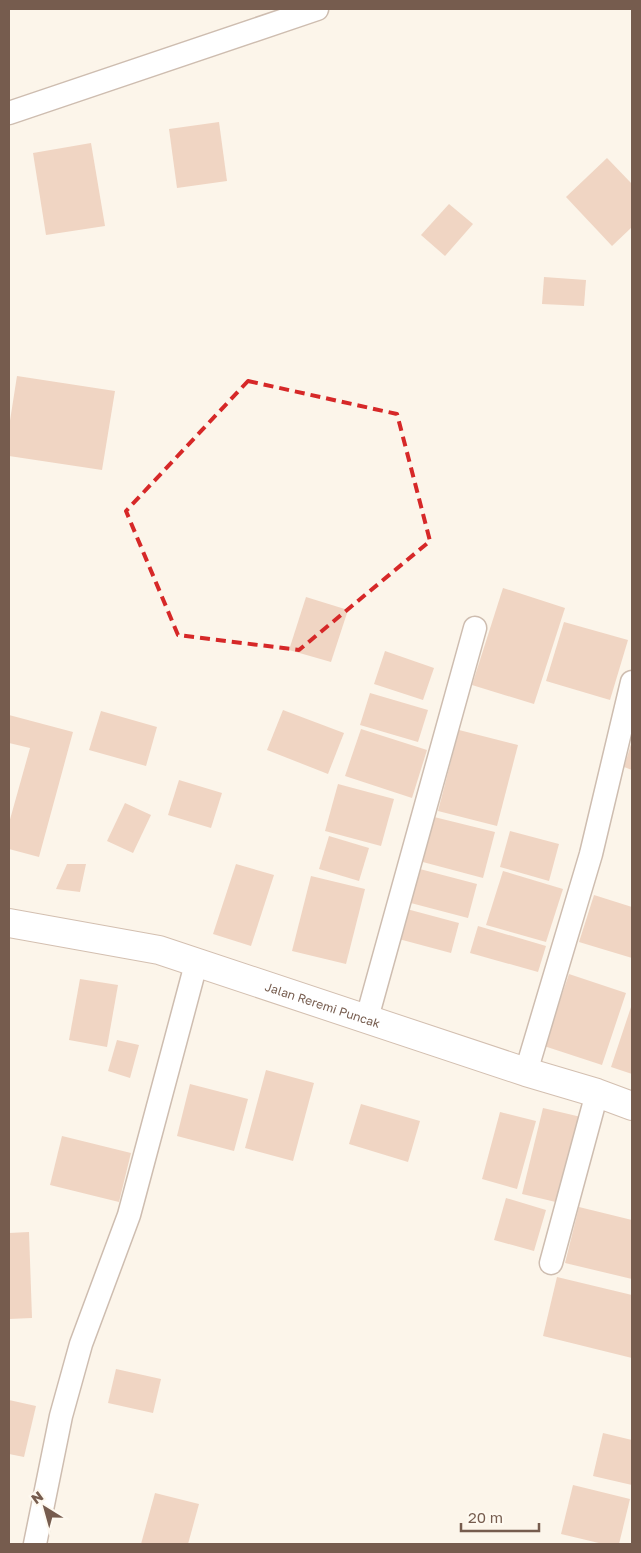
<svg xmlns="http://www.w3.org/2000/svg" width="641" height="1553" font-family="'Golos Text',sans-serif">
  <style>
    .building { fill: #f0d5c3 }
    .lines { fill: none; stroke-linecap: round; stroke-linejoin: round }
    .street-casing { stroke: #cebdb0; stroke-width: 25 }
    .secondary-casing { stroke: #d3bfb0; stroke-width: 30 }
    .street { stroke: #fff; stroke-width: 22 }
    .secondary { stroke: #fff; stroke-width: 28 }
    .marked { fill: none; stroke: #d62828; stroke-width: 4; stroke-dasharray: 10 6; stroke-linejoin: round }
    .labels { text-anchor: middle; dominant-baseline: central; stroke-width: 4; stroke-linejoin: round; paint-order: stroke }
    .street-label { font-size: 12px; fill: #765c4e; stroke: #fef9f0 }
  </style>
  <rect width="100%" height="100%" fill="#fcf5ea"/>
  <g class="building">
    <path d="M219,122L227,181L177,188L169,129Z"/>
    <path d="M91,143L105,226L46,235L33,153Z"/>
    <path d="M607,158L632,184V227L612,246L566,197Z"/>
    <path d="M449,204L473,224L445,256L421,235Z"/>
    <path d="M544,277L586,280L584,306L542,304Z"/>
    <path d="M17,376L115,391L102,470L9,456V427Z"/>
    <path d="M503,588L565,608L534,704L472,685Z"/>
    <path d="M306,597L348,610L331,662L289,650Z"/>
    <path d="M564,622L628,640L610,700L546,681Z"/>
    <path d="M385,651L434,668L423,700L374,684Z"/>
    <path d="M370,693L428,710L418,742L360,725Z"/>
    <path d="M283,710L344,733L328,774L267,750Z"/>
    <path d="M101,711L157,727L146,766L89,750Z"/>
    <path d="M9,715L73,732L39,857L9,849V823L30,748L9,743Z"/>
    <path d="M361,729L427,750L412,798L345,776Z"/>
    <path d="M459,730L518,745L497,826L438,811Z"/>
    <path d="M632,741V770L624,767Z"/>
    <path d="M179,780L222,793L211,828L168,815Z"/>
    <path d="M338,784L394,799L381,846L325,831Z"/>
    <path d="M125,803L151,815L133,853L107,841Z"/>
    <path d="M430,816L495,832L483,878L419,861Z"/>
    <path d="M510,831L559,844L549,881L500,867Z"/>
    <path d="M329,836L369,848L359,881L319,869Z"/>
    <path d="M67,864H86L80,892L56,889Z"/>
    <path d="M236,864L274,875L251,946L213,934Z"/>
    <path d="M416,868L477,884L468,918L407,902Z"/>
    <path d="M503,871L563,889L546,942L486,925Z"/>
    <path d="M311,876L365,889L346,964L292,951Z"/>
    <path d="M594,895L632,907V958L579,942Z"/>
    <path d="M403,908L459,923L451,953L395,938Z"/>
    <path d="M478,926L546,946L538,972L470,953Z"/>
    <path d="M569,974L626,993L602,1065L544,1046Z"/>
    <path d="M80,979L118,985L107,1047L69,1040Z"/>
    <path d="M631,1007H632V1074L611,1067Z"/>
    <path d="M117,1040L139,1045L130,1078L108,1071Z"/>
    <path d="M266,1070L314,1083L293,1161L245,1148Z"/>
    <path d="M190,1084L248,1099L234,1151L177,1136Z"/>
    <path d="M361,1104L420,1121L408,1162L349,1144Z"/>
    <path d="M543,1108L581,1117L560,1203L522,1194Z"/>
    <path d="M500,1112L536,1121L517,1189L482,1179Z"/>
    <path d="M62,1136L131,1153L119,1202L50,1185Z"/>
    <path d="M506,1198L546,1210L534,1251L494,1240Z"/>
    <path d="M579,1207L632,1220V1279L565,1263Z"/>
    <path d="M29,1232L32,1318L9,1319V1233Z"/>
    <path d="M557,1277L632,1295V1358L543,1336Z"/>
    <path d="M116,1369L161,1379L153,1413L108,1403Z"/>
    <path d="M9,1400L36,1406L24,1457L9,1454Z"/>
    <path d="M603,1433L632,1440V1485L593,1476Z"/>
    <path d="M573,1485L630,1499L619,1544H603L561,1534Z"/>
    <path d="M155,1493L199,1504L188,1544H141Z"/>
  </g>
  <g class="lines">
    <g class="street-casing">
      <g id="street">
        <path d="M9,113L317,9"/>
        <path d="M367,1018L475,628"/>
        <path d="M526,1072L591,854L632,682"/>
        <path d="M551,1263L597,1093"/>
        <path d="M35,1544L61,1416L81,1344L129,1215L196,964"/>
      </g>
    </g>
    <g class="secondary-casing">
      <g id="secondary">
        <path id="s1" d="M9,923L159,950L526,1072L597,1093L632,1106"/>
      </g>
    </g>
    <use href="#street" class="street"/>
    <use href="#secondary" class="secondary"/>
  </g>
  <path class="marked" d="M248,381L397,414L430,541L299,650L178,635L126,511Z"/>
  <g class="labels">
    <g class="street-label">
      <text stroke="none"><textPath href="#s1" startOffset="325">Jalan Reremi Puncak</textPath></text>
    </g>
  </g>
  <rect width="641" height="1553" fill="none" stroke="#765c4e" stroke-width="20"/>
  <g transform="translate(45 1508) rotate(323)" stroke="#fef9f0" stroke-width="4" paint-order="stroke">
  <path d="M0-4L9 19L0 12L-9 19Z" fill="#765c4e"/>
  <text y="-8" font-size="14" font-weight="bold" text-anchor="middle" fill="#765c4e">N</text>
  </g>
  <path d="M461 1523v8h78v-8" fill="none" stroke="#765c4e" stroke-width="2.5"/>
  <text x="468" y="1523" font-size="15" fill="#765c4e" stroke="#fef9f0" stroke-width="4" paint-order="stroke">20 m</text>
</svg>
